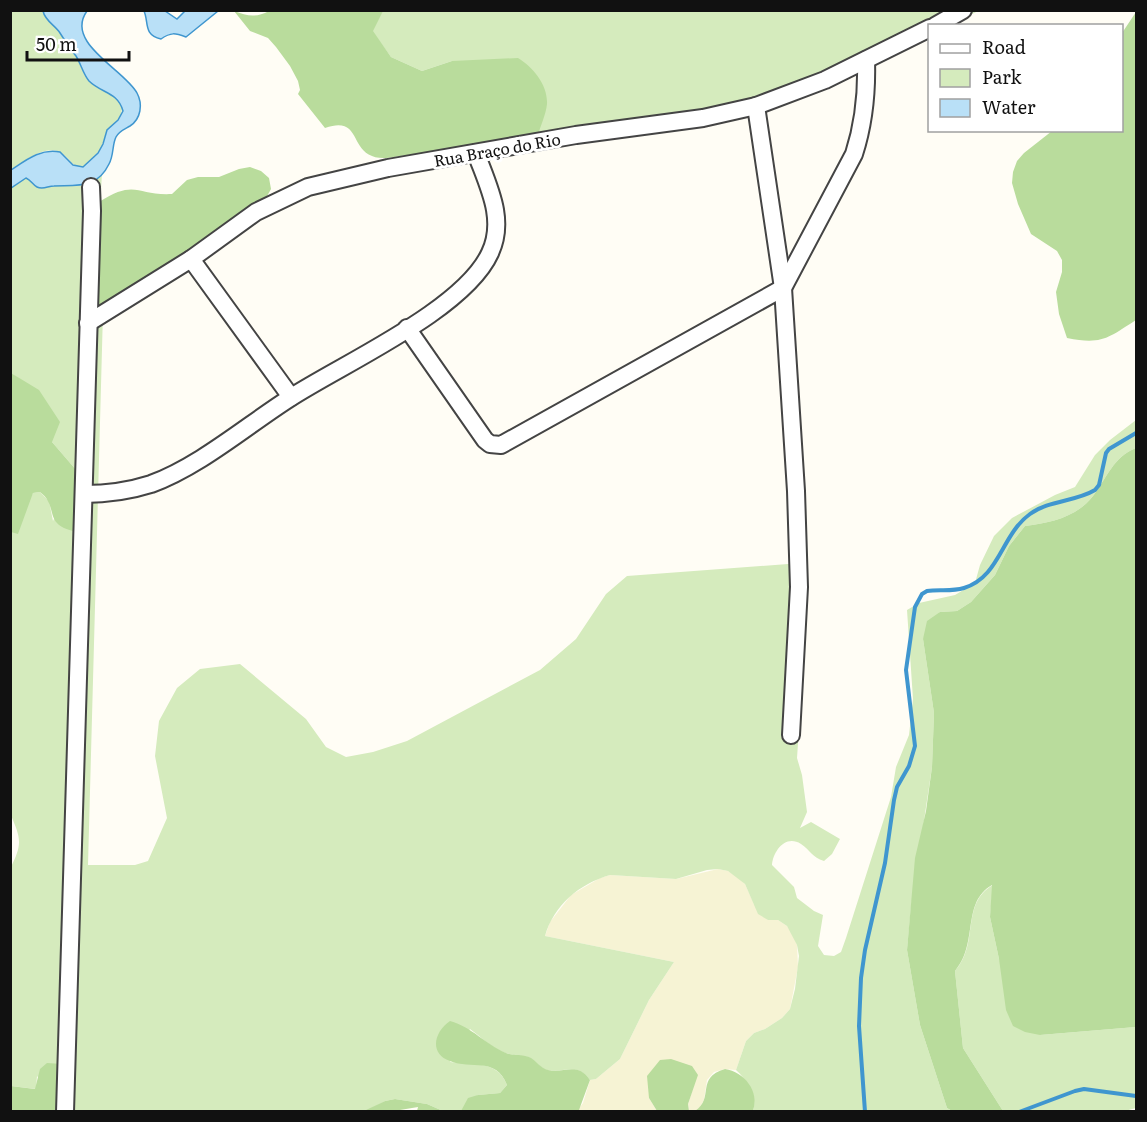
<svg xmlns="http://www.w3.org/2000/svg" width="1147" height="1122" font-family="Literata,serif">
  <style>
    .farmland { fill: #f6f3d4 }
    .green { fill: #d5ebbd }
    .forest { fill: #b9dc9c }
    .water { fill: #b9e0f7; stroke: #3f96cf; stroke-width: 1.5 }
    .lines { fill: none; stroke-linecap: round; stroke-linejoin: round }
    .stream { stroke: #3f96cf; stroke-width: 4 }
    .minor-casing { stroke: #444; stroke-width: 20 }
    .minor { stroke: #fff; stroke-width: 16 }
    .labels { text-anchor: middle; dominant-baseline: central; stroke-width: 6; stroke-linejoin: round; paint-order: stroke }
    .street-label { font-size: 16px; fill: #111; stroke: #fff }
  </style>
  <rect width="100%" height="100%" fill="#fffdf5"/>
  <path class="farmland" d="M718,869L728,871L738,877L745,884L754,904L768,920H778L787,926L793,935L797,945L798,967L790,1009L782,1018L765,1029L754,1033L746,1041L736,1070L725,1069L714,1072L707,1080L704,1100L699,1109L695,1111H689L688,1104L697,1075L649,1098L657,1111H577L583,1103L590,1080L596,1079L620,1059L649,1000L674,962L545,936L550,922L571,895L600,878L610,875L676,879Z"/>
  <g class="green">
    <path d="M383,10L978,11L961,20L730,118L538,136L483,61H452L422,71L391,57L372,31Z"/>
    <path d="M11,11H43L46,18L58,30L70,50L76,56L85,76L100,89L116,97L122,107L121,116L107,130L101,149L83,167C70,165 73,162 64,155C49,141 23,162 11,170Z"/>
    <path d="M102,173L95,296L103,312L88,865H135L148,861L167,818L155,756L159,721L177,688L200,669L240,664L306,719L326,747L346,757L373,752L407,741L540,670L576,639L606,594L627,576L801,563L807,614L797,758L802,775L807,812L800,828L811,822L840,839L832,854L824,861C812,857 811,851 801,844C785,834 773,852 772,865L794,887L797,898L814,911L823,915L818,946L824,955L834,956L841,952L846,938L891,797L896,767L909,735L913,699L907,610L919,603L955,595L975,583L980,565L994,536L1012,518L1055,495L1075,487L1095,455L1110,440L1136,420V448C1114,456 1106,479 1093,496C1077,517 1050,523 1025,526L1009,546L995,575L971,602L957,611L940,612L923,639L934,713L932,767L911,907L907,950L920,1025L947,1108L952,1111H753C758,1096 747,1080 736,1070L746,1041L754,1033L765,1029L782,1018L790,1009L795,989L799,956L797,945L787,926L778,920H768L758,914L745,884L728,871L718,869L707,870L676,879L610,875C579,884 554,905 545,936L674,962L649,1000L620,1059L596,1079L590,1080C576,1061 563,1074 547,1070C540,1068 535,1060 528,1057C522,1055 515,1056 509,1054C495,1051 481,1037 470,1029L450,1062C472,1065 498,1060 507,1085L500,1093L478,1095L461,1111H443L427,1104L395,1099L385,1101L364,1112L65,1111L37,1076L36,1089L11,1086L10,869C23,843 21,839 10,813L11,532L33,493L40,492L49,501L53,521L77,471L52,442L24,382L11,373L10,188L26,178L45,188C66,179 85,195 102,173Z"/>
    <path d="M993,885L990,917L999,959L1040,1035L1136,1027V1108L1121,1112L1003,1111L963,1048L955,971C980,943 960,904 993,885Z"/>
  </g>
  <g class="forest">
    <path d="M234,11C247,16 256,18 269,11H383L373,31L391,57L422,71L452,61L518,58C533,67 548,85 547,104C546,115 540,126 538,136L387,158C382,158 376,158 372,156C350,148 360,116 325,128L298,94L300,90L298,81L290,66L276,47L268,38L250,31Z"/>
    <path d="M1136,12V320C1108,338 1102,345 1067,338L1059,314L1056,292L1062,272V260L1057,251L1031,234L1018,204L1012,183L1013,172L1017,161L1024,153L1052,131L1122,130V33Z"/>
    <path d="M250,167L261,171L269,178L271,189L266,198L213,242L103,312L95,296L99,202C136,178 137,196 172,194L187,180L198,177H219L239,169Z"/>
    <path d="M11,373L39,390L60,422L52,442L77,471L82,518L73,531C43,524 59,506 40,492L33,493L18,534L11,532Z"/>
    <path d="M1136,448V1027L1040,1035L1025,1032L1013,1026L1006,1010L999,959L990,917L992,885C961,903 979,943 955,971L963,1048L1003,1111H952L947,1108L920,1025L907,950L915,858L926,811L932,767L934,713L923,639L927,621L940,612L957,611L971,602L995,575L1009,546L1025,526C1050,523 1077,517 1093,496C1106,479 1114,456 1136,448Z"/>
    <path d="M450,1021C472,1027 485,1044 506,1053C513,1056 522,1054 529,1057C536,1060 540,1068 548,1070C564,1074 577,1061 590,1080L579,1110L577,1112L461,1111L468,1098L478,1095L500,1093L507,1085C496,1056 471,1070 450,1061C428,1053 435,1031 450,1021Z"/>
    <path d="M671,1059L692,1066L698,1075L688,1104L689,1111H657L649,1098L647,1076L660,1060Z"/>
    <path d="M47,1063L62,1064L65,1111L11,1112V1086L35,1089L40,1069Z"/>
    <path d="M725,1069C744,1072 760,1091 753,1111H695C715,1098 695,1078 725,1069Z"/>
    <path d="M395,1099L427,1104L443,1111H417L418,1107L394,1111H364L385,1101Z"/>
  </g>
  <g class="water">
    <path d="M43,11H87C64,43 125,70 137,93C143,104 141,119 130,126C125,129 119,131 116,137C112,145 114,155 109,164C97,189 78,185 54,186C48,186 43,190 37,187C33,185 31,180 26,178L11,188V170C26,160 41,148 60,152L73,165L83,167L98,153L103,144L107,130L118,120L123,111C118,92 101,93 89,81C83,74 81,64 76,56C70,49 65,41 60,33C55,25 45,21 43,11Z"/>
    <path d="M144,11H165L177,19L185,11H218L186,37C175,33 171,32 161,39C143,35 149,22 144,11Z"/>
  </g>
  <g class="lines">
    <g class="stream">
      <path d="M865,1112L859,1026L861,978L865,950L885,863L894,800L897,787L909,766L915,746L906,670L915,607L922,594L927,591C939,589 951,592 964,588C1000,577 1001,535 1030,514C1049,500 1075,502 1095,490L1099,485L1106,453L1109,449L1136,433"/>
      <path d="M1019,1112L1075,1091L1084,1089L1136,1096"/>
    </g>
    <g class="minor-casing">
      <g id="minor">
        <path d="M935,26L963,10"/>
        <path d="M756,106L783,288L796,491L799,587L791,735"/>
        <path d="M191,259L291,397"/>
        <path d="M88,323L191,259L256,212L308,187L388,168L576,135L703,118L756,106L825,80L930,28"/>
        <path d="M407,328L485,440L490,444L501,445L783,288L854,154C864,123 867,92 866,60"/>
        <path d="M84,494C106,494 129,491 151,484C200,466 246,426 290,398C344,363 464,310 490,253C506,219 488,186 476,153"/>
        <path d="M65,1112L92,211L91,187"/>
      </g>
    </g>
    <use href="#minor" class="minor"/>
  </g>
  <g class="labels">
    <g class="street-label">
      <text transform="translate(497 149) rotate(-10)">Rua Braço do Rio</text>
    </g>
  </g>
  <rect width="1147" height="1122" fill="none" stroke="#111111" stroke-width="24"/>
  <rect x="928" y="24" width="195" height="108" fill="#ffffff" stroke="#a0a0a0" stroke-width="1.5"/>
  <rect x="940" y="44" width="30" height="9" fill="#ffffff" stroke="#a0a0a0" stroke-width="1.5"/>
  <text x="982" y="54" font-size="18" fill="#111111">Road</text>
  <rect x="940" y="69" width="30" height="18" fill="#d5ebbd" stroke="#a0a0a0" stroke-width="1.5"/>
  <text x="982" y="84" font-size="18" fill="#111111">Park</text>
  <rect x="940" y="99" width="30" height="18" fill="#b9e0f7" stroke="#a0a0a0" stroke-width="1.5"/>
  <text x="982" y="114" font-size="18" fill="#111111">Water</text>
  <path d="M27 51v9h102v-9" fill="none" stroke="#111111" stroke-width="3"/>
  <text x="36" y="51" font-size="18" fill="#111111" stroke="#ffffff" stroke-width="4.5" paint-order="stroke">50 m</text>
</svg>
